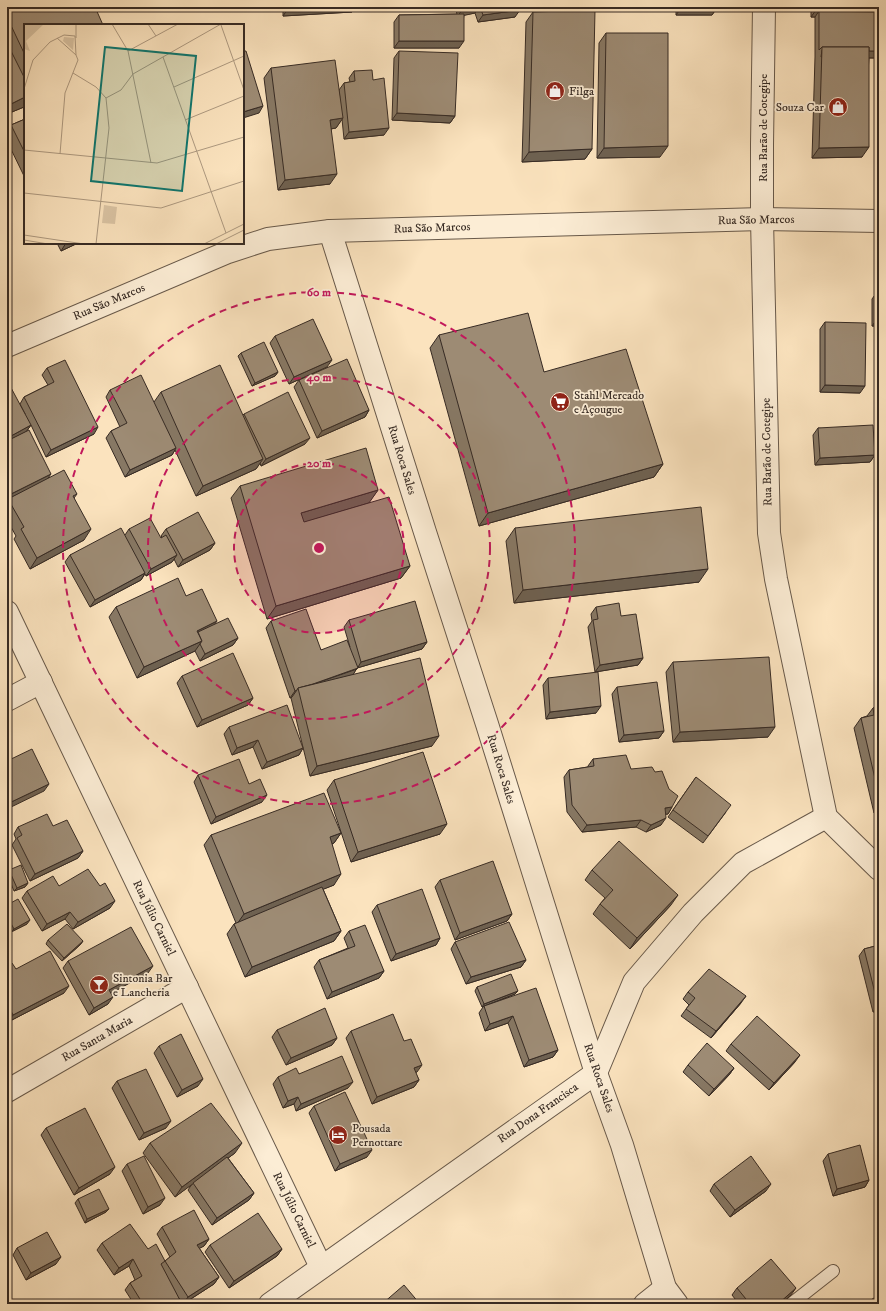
<svg xmlns="http://www.w3.org/2000/svg" width="886" height="1311" font-family="'IM FELL DW Pica',serif">
  <style>
    .lines { fill: none; stroke-linecap: round; stroke-linejoin: round }
    .lane-casing { stroke: #68594a; stroke-width: 14 }
    .street-casing { stroke: #68594a; stroke-width: 24 }
    .lane { stroke: #fcedd5; stroke-width: 12 }
    .street { stroke: #fcedd5; stroke-width: 22 }
    .wall { fill: #877864; stroke: #372b24 }
    .shaded-wall { fill: #6e6151; stroke: #372b24 }
    .building { fill: #9d8b74; stroke: #372b24 }
    .ring { fill: none; stroke: #c2185b; stroke-width: 2; stroke-dasharray: 7 5 }
    .labels { text-anchor: middle; dominant-baseline: central; stroke-width: 3.5; stroke-linejoin: round; paint-order: stroke }
    .poi-label { font-size: 12px; fill: #372b24; stroke: #fcedd5; text-anchor: start }
    .street-label { font-size: 12px; fill: #372b24; stroke: #fcedd5 }
    .inset-road { fill: none; stroke: #ad9980; stroke-width: 1 }
    .view { fill: #0f766e; fill-opacity: 0.15; stroke: #0f766e; stroke-width: 2 }
    .inset-edge { fill: none; stroke: #372b24; stroke-width: 2 }
    .centre { fill: #c2185b; stroke: #fcedd5; stroke-width: 2 }
    .ring-label { font-size: 12px; text-anchor: middle; font-weight: bold; fill: #c2185b; stroke: #fcedd5; stroke-width: 3.5; stroke-linejoin: round; paint-order: stroke }
  </style>
  <rect width="100%" height="100%" fill="#fbe3be"/>
  <filter id="stains"><feTurbulence type="fractalNoise" baseFrequency=".005" numOctaves="4"/><feColorMatrix values="0 0 0 0 .2 0 0 0 0 .09 0 0 0 0 .02 0 0 0 .5 -.17"/></filter>
  <radialGradient id="worn" r=".72"><stop offset=".6" stop-color="#630" stop-opacity="0"/><stop offset="1" stop-color="#630" stop-opacity=".3"/></radialGradient>
  <g class="lines">
    <g class="lane-casing">
      <path id="lane" d="M791,1304L833,1271"/>
    </g>
    <g class="street-casing">
      <g id="street">
        <path d="M764,7L762,144V219L769,533L776,579L826,817L879,869"/>
        <path d="M330,231L425,532L487,724L596,1073L622,1145L665,1288L677,1304"/>
        <path d="M7,346L228,252L268,239L330,231L762,219L879,221"/>
        <path d="M7,612L321,1267"/>
        <path d="M7,700L41,682"/>
        <path d="M7,1091L187,987"/>
        <path d="M270,1304L596,1073L634,982L693,913L743,863L826,817"/>
        <path d="M645,1304L665,1288"/>
      </g>
    </g>
    <use href="#lane" class="lane"/>
    <use href="#street" class="street"/>
  </g>
  <g class="wall">
    <path d="M7,7L25,25V105L24,107L7,114Z"/>
    <path d="M283,7H355L352,12L283,16Z"/>
    <path d="M455,7H519L515,17L478,22L475,13L464,15L459,48H394V22L399,15L457,14Z"/>
    <path d="M676,7H717L712,15H676Z"/>
    <path d="M811,7H879V58H869L862,157L812,158L815,57V17H811Z"/>
    <path d="M533,12L592,149L585,159L522,162L526,22Z"/>
    <path d="M606,33L660,157L597,158L599,43Z"/>
    <path d="M399,51L455,116L450,123L392,120L394,58Z"/>
    <path d="M271,68L340,100L339,90L344,83L350,82L349,78L354,71L373,80L384,135L344,139L342,119L336,128L331,129L330,184L278,190L264,78Z"/>
    <path d="M25,119V178L7,141V131L11,125Z"/>
    <path d="M57,243H78L61,251Z"/>
    <path d="M877,292H879V326H872V299Z"/>
    <path d="M825,322L860,393L820,392V329Z"/>
    <path d="M439,335L544,372L663,464L654,477L479,526L430,348Z"/>
    <path d="M275,336L327,367L289,384L270,343Z"/>
    <path d="M241,353L278,372L275,376L252,386L238,356Z"/>
    <path d="M47,368L94,434L46,457L31,425L26,432L48,478L77,494L74,498L84,540L30,569L14,539L16,536L7,520V385L25,414L20,404L24,397L48,385L42,375Z"/>
    <path d="M299,380L369,410L365,417L317,438L294,387Z"/>
    <path d="M110,390L154,402L161,392L243,415L244,414L305,444L261,466L260,463L256,469L196,496L175,450L172,455L125,477L106,438L111,431L120,427L106,397Z"/>
    <path d="M818,428L874,435L878,428H879V490H877L875,455L870,462L815,465L813,435Z"/>
    <path d="M240,486L378,490L369,502L410,566L401,578L267,619L231,498Z"/>
    <path d="M515,528L699,582L514,603L506,541Z"/>
    <path d="M129,529L161,538L162,537L161,536L166,529L215,543L210,550L178,567L174,559L172,562L146,576L145,574L141,580L90,607L65,562L70,555L125,535Z"/>
    <path d="M186,596L215,624L238,638L233,645L200,661L195,651L137,678L109,617L116,607Z"/>
    <path d="M596,607L643,658L638,665L595,672L588,627L592,621L591,614Z"/>
    <path d="M349,620L427,642L422,649L357,668L353,674L432,746L310,776L291,698L292,697L290,698L266,628L271,621L321,650L350,647L344,627Z"/>
    <path d="M673,662L768,737L673,742L666,672Z"/>
    <path d="M182,676L253,698L248,705L197,727L177,683Z"/>
    <path d="M548,678L596,713L546,719L543,685Z"/>
    <path d="M617,687L664,731L659,738L619,742L612,694Z"/>
    <path d="M879,706V812L874,813L854,728L861,718L867,716L873,708Z"/>
    <path d="M229,727L303,748L299,755L262,769L253,747L232,755L224,734Z"/>
    <path d="M593,759L631,769L672,807L668,814H665L661,825L646,832L636,827L582,832L567,812L564,777L569,770L588,767V766Z"/>
    <path d="M198,775L249,784L262,802L211,824L194,782Z"/>
    <path d="M696,777L726,812L703,843L668,817Z"/>
    <path d="M334,780L440,834L351,862L327,790Z"/>
    <path d="M53,826L83,851L78,858L30,881L12,845L16,839L14,834L18,827Z"/>
    <path d="M341,833L334,843L332,844L334,885L323,889L341,931L334,941L245,977L227,934L234,924L236,923L204,845L211,835Z"/>
    <path d="M9,870L28,883L25,887L14,891L7,874Z"/>
    <path d="M592,870L671,905L630,949L593,914L600,904L605,898L585,880Z"/>
    <path d="M440,880L512,914L507,921L455,940L435,887Z"/>
    <path d="M59,886L110,908L73,929L65,919L42,931L22,898L27,891Z"/>
    <path d="M7,905L27,924L11,932L7,924Z"/>
    <path d="M377,905L440,938L436,945L391,961L372,912Z"/>
    <path d="M349,931L384,971L379,978L327,999L314,967L319,960L348,948L344,938Z"/>
    <path d="M48,940L83,941L80,945L62,961L46,944Z"/>
    <path d="M455,942L526,960L521,967L466,984L451,949Z"/>
    <path d="M879,945V1010L873,1012L859,956L864,949Z"/>
    <path d="M68,961L148,973L111,993L108,1004L89,1015L63,968Z"/>
    <path d="M7,966L16,969L64,993L8,1022L7,1019Z"/>
    <path d="M477,987L518,991L515,994L501,1000L558,1050L553,1057L524,1067L508,1023L485,1031L479,1013L483,1007H482L475,991Z"/>
    <path d="M688,992L741,1003L711,1038L681,1016L689,1005L683,999Z"/>
    <path d="M277,1030L337,1038L332,1045L286,1065L272,1037Z"/>
    <path d="M351,1031L404,1041L417,1072H415L419,1080L414,1087L372,1104L346,1038Z"/>
    <path d="M731,1044L795,1062L769,1090L726,1051Z"/>
    <path d="M159,1046L198,1086L177,1097L154,1053Z"/>
    <path d="M688,1065L734,1068L729,1075L709,1096L683,1072Z"/>
    <path d="M299,1074L348,1088L296,1111L294,1104L283,1108L273,1084L278,1077Z"/>
    <path d="M117,1081L166,1128L139,1140L112,1088Z"/>
    <path d="M314,1106L367,1157L335,1171L309,1113Z"/>
    <path d="M46,1128L110,1174L74,1195L41,1135Z"/>
    <path d="M150,1143L235,1153L228,1158L254,1193L249,1200L212,1225L188,1190L192,1184L175,1197L143,1153Z"/>
    <path d="M828,1154L869,1180L865,1187L833,1196L823,1161Z"/>
    <path d="M127,1164L160,1205L143,1214L122,1171Z"/>
    <path d="M714,1184L766,1191L730,1217L710,1191Z"/>
    <path d="M78,1199L106,1212L85,1223L75,1203Z"/>
    <path d="M162,1227L209,1239L204,1246L199,1248L219,1277L214,1284L183,1304L179,1298L182,1304H134L125,1290L130,1283L135,1280L129,1266L114,1275L97,1250L102,1243L148,1249L165,1261L170,1257L157,1234Z"/>
    <path d="M210,1245L282,1249L277,1256L229,1288L205,1252Z"/>
    <path d="M17,1248L56,1264L26,1280L13,1255Z"/>
    <path d="M737,1288L791,1295L781,1304H739L732,1295Z"/>
  </g>
  <g class="shaded-wall">
    <path d="M289,7H355L352,12L283,16Z"/>
    <path d="M475,7H479L475,13L457,17L462,10Z"/>
    <path d="M818,7H838L879,8L872,18L819,11L815,17H811Z"/>
    <path d="M681,8H717L712,15H676Z"/>
    <path d="M520,10L515,17L478,22L483,15Z"/>
    <path d="M399,41H464L459,48H394Z"/>
    <path d="M822,50L879,51V58L821,57Z"/>
    <path d="M25,97V105L24,107L7,114V106Z"/>
    <path d="M263,106L259,113L243,118V112Z"/>
    <path d="M397,113L455,116L450,123L392,120Z"/>
    <path d="M343,118L336,128L323,130L330,120Z"/>
    <path d="M389,128L384,135L344,139L349,132Z"/>
    <path d="M668,146L660,157L597,158L604,148Z"/>
    <path d="M869,147L862,157L812,158L819,148Z"/>
    <path d="M592,149L585,159L522,162L529,152Z"/>
    <path d="M337,174L330,184L278,190L285,180Z"/>
    <path d="M66,243H78L61,251Z"/>
    <path d="M877,319H879V326H872Z"/>
    <path d="M332,360L327,367L289,384L294,377Z"/>
    <path d="M278,372L275,376L252,386L255,383Z"/>
    <path d="M825,385L865,386L860,393L820,392Z"/>
    <path d="M369,410L365,417L317,438L322,431Z"/>
    <path d="M31,425L26,432L7,441L11,436Z"/>
    <path d="M98,427L94,434L46,457L51,450Z"/>
    <path d="M310,438L305,444L261,466L266,459Z"/>
    <path d="M176,448L172,455L125,477L130,470Z"/>
    <path d="M875,455L870,462L815,465L820,458Z"/>
    <path d="M263,459L256,469L196,496L203,486Z"/>
    <path d="M663,464L654,477L479,526L488,513Z"/>
    <path d="M51,474L46,481L8,499L7,501V496Z"/>
    <path d="M378,490L369,503L292,526L301,513Z"/>
    <path d="M91,529L84,540L30,569L37,558Z"/>
    <path d="M215,543L210,550L178,567L183,560Z"/>
    <path d="M177,555L172,562L146,576L151,569Z"/>
    <path d="M410,566L401,578L267,619L276,606Z"/>
    <path d="M708,569L699,582L514,603L523,590Z"/>
    <path d="M145,573L141,580L90,607L95,600Z"/>
    <path d="M217,621L210,631L195,634L197,631Z"/>
    <path d="M238,638L233,645L200,661L205,654Z"/>
    <path d="M202,641L195,651L137,678L144,667Z"/>
    <path d="M427,642L422,649L357,668L353,675L299,689L357,669L361,662Z"/>
    <path d="M643,658L638,665L595,672L600,665Z"/>
    <path d="M297,690L292,697L290,698L295,691Z"/>
    <path d="M253,698L248,705L197,727L202,720Z"/>
    <path d="M601,706L596,713L546,719L550,712Z"/>
    <path d="M775,727L768,737L673,742L680,732Z"/>
    <path d="M664,731L659,738L619,742L624,735Z"/>
    <path d="M439,736L432,746L310,776L317,766Z"/>
    <path d="M258,740L253,747L232,755L237,748Z"/>
    <path d="M303,748L299,755L262,769L267,762Z"/>
    <path d="M49,784L44,791L7,809V804Z"/>
    <path d="M267,795L262,802L211,824L216,817Z"/>
    <path d="M879,805V812L874,813Z"/>
    <path d="M672,807L668,814L660,815L665,808Z"/>
    <path d="M666,818L661,825L646,832L651,825Z"/>
    <path d="M641,820L636,827L582,832L587,825Z"/>
    <path d="M447,824L440,834L351,862L358,852Z"/>
    <path d="M341,833L334,843L323,847L330,837Z"/>
    <path d="M83,851L78,858L30,881L35,874Z"/>
    <path d="M341,874L334,885L237,924L244,914Z"/>
    <path d="M28,883L25,887L14,891L17,888Z"/>
    <path d="M678,895L671,905L630,949L637,938Z"/>
    <path d="M115,901L110,908L73,929L78,922Z"/>
    <path d="M70,912L65,919L42,931L47,924Z"/>
    <path d="M512,914L507,921L455,940L460,933Z"/>
    <path d="M30,920L27,924L11,932L14,929Z"/>
    <path d="M341,931L334,941L245,977L252,967Z"/>
    <path d="M440,938L436,945L391,961L396,954Z"/>
    <path d="M83,941L80,945L62,961L64,958Z"/>
    <path d="M526,960L521,967L466,984L471,977Z"/>
    <path d="M153,966L148,973L104,997L109,990Z"/>
    <path d="M384,971L379,978L327,999L332,992Z"/>
    <path d="M69,986L64,993L8,1022L13,1015Z"/>
    <path d="M518,991L515,994L482,1007L484,1004Z"/>
    <path d="M746,996L741,1003L711,1038L716,1031Z"/>
    <path d="M113,997L108,1004L89,1015L94,1008Z"/>
    <path d="M878,1005H879V1010L873,1012Z"/>
    <path d="M513,1016L508,1023L485,1031L490,1024Z"/>
    <path d="M337,1038L332,1045L286,1065L291,1058Z"/>
    <path d="M558,1050L553,1057L524,1067L529,1060Z"/>
    <path d="M800,1055L795,1062L769,1090L774,1083Z"/>
    <path d="M422,1065L417,1072L409,1075L414,1068Z"/>
    <path d="M734,1068L729,1075L709,1096L714,1089Z"/>
    <path d="M203,1079L198,1086L177,1097L182,1090Z"/>
    <path d="M419,1080L414,1087L372,1104L377,1097Z"/>
    <path d="M353,1082L348,1088L296,1111L301,1104Z"/>
    <path d="M298,1097L294,1104L283,1108L288,1101Z"/>
    <path d="M171,1121L166,1128L139,1140L144,1133Z"/>
    <path d="M242,1143L235,1153L175,1197L182,1187Z"/>
    <path d="M372,1150L367,1157L335,1171L340,1164Z"/>
    <path d="M115,1167L110,1174L74,1195L79,1188Z"/>
    <path d="M869,1180L865,1187L833,1196L837,1189Z"/>
    <path d="M771,1184L766,1191L730,1217L735,1210Z"/>
    <path d="M254,1193L249,1200L212,1225L217,1218Z"/>
    <path d="M165,1198L160,1205L143,1214L148,1207Z"/>
    <path d="M109,1209L106,1212L85,1223L87,1219Z"/>
    <path d="M209,1239L204,1246L193,1252L197,1245Z"/>
    <path d="M282,1249L277,1256L229,1288L234,1281Z"/>
    <path d="M61,1257L56,1264L26,1280L31,1273Z"/>
    <path d="M133,1259L129,1266L114,1275L119,1268Z"/>
    <path d="M219,1277L214,1284L183,1304L188,1297Z"/>
    <path d="M796,1288L791,1295L781,1304H778Z"/>
  </g>
  <g class="building">
    <path d="M7,7H95L103,25H25V55L7,17Z"/>
    <path d="M461,7H475L462,10Z"/>
    <path d="M480,7H519L520,10L483,15Z"/>
    <rect x="681" y="7" width="36" height="1"/>
    <path d="M838,7H879V8Z"/>
    <path d="M595,10L592,149L529,152L533,12Z"/>
    <path d="M819,11L879,12V51H869V47H822L819,50Z"/>
    <path d="M464,14V41H399V15Z"/>
    <path d="M606,33H668V146L604,148Z"/>
    <path d="M7,43L25,79V97L7,106Z"/>
    <path d="M822,47H869V147L819,148Z"/>
    <path d="M243,51H246L263,106L243,112Z"/>
    <path d="M399,51L458,53L455,116L397,113Z"/>
    <path d="M335,60L343,118L330,120L337,174L285,180L271,68Z"/>
    <path d="M372,70L373,80L384,78L389,128L349,132L344,83L355,81L354,71Z"/>
    <path d="M25,119V153L11,125Z"/>
    <rect x="877" y="292" width="2" height="27"/>
    <path d="M528,313L544,372L626,349L663,464L488,513L439,335Z"/>
    <path d="M313,319L332,360L294,377L275,336Z"/>
    <path d="M825,322L866,323L865,386L825,385Z"/>
    <path d="M264,342L278,372L255,383L241,353Z"/>
    <path d="M347,359L369,410L322,431L299,380Z"/>
    <path d="M65,360L98,427L51,450L24,397L54,382L47,368Z"/>
    <path d="M220,365L263,459L203,486L161,392Z"/>
    <path d="M141,375L176,448L130,470L111,431L127,423L110,390Z"/>
    <path d="M9,384L31,425L11,436L7,428V385Z"/>
    <path d="M288,392L310,438L266,459L244,414Z"/>
    <path d="M873,425L875,455L820,458L818,428Z"/>
    <path d="M29,430L51,474L7,496V441Z"/>
    <path d="M366,448L378,490L301,513L304,522L389,497L410,566L276,606L240,486Z"/>
    <path d="M64,470L77,494L73,496L91,529L37,558L21,529L24,527L8,499Z"/>
    <path d="M701,507L708,569L523,590L515,528Z"/>
    <path d="M198,512L215,543L183,560L166,529Z"/>
    <path d="M150,518L161,538L166,535L177,555L151,569L129,529Z"/>
    <path d="M121,528L145,573L95,600L70,555Z"/>
    <path d="M178,578L186,596L202,589L217,621L197,631L202,641L144,667L116,607Z"/>
    <path d="M415,601L427,642L361,662L349,620Z"/>
    <path d="M619,603L621,616L636,614L643,658L600,665L593,620L598,619L596,607Z"/>
    <path d="M306,609L321,650L347,640L358,668L313,684L298,688L297,690L295,691L271,621Z"/>
    <path d="M228,618L238,638L205,654L200,644L202,641L198,632Z"/>
    <path d="M233,653L253,698L202,720L182,676Z"/>
    <path d="M769,657L775,727L680,732L673,662Z"/>
    <path d="M420,658L439,736L317,766L298,688Z"/>
    <path d="M598,672L601,706L550,712L548,678Z"/>
    <path d="M657,682L664,731L624,735L617,687Z"/>
    <path d="M287,705L303,748L267,762L258,740L237,748L229,727Z"/>
    <path d="M879,706V796L861,718L874,715L873,708Z"/>
    <path d="M32,749L49,784L7,804V761Z"/>
    <path d="M423,752L447,824L358,852L334,780Z"/>
    <path d="M626,755L631,769L652,767L655,772L662,771L669,789L678,796L672,807L665,808L666,818L651,825L641,820L587,825L572,805L569,770L594,766L593,759Z"/>
    <path d="M239,759L249,784L260,779L267,795L216,817L198,775Z"/>
    <path d="M696,777L731,805L708,836L673,810Z"/>
    <path d="M324,793L341,833L330,837L341,874L244,914L211,835Z"/>
    <path d="M47,814L53,826L67,820L83,851L35,874L17,838L22,835L18,827Z"/>
    <path d="M619,841L678,895L637,938L600,904L613,890L592,870Z"/>
    <path d="M493,861L512,914L460,933L440,880Z"/>
    <path d="M21,865L28,883L17,888L9,870Z"/>
    <path d="M88,869L100,886L105,883L115,901L78,922L70,912L47,924L27,891L53,876L59,886Z"/>
    <path d="M322,887L341,931L252,967L234,924Z"/>
    <path d="M422,889L440,938L396,954L377,905Z"/>
    <path d="M18,899L30,920L14,929L7,916V905Z"/>
    <path d="M509,922L526,960L471,977L455,942Z"/>
    <path d="M67,924L83,941L64,958L48,940Z"/>
    <path d="M365,925L384,971L332,992L319,960L355,946L349,931Z"/>
    <path d="M131,927L153,966L109,990L113,997L94,1008L68,961Z"/>
    <path d="M879,945V1005H878L864,949Z"/>
    <path d="M50,951L69,986L13,1015L7,1003V966L12,963L16,969Z"/>
    <path d="M709,969L746,996L716,1031L686,1009L695,998L688,992Z"/>
    <path d="M511,974L518,991L484,1004L477,987Z"/>
    <path d="M536,988L558,1050L529,1060L513,1016L490,1024L484,1006Z"/>
    <path d="M325,1008L337,1038L291,1058L277,1030Z"/>
    <path d="M393,1014L404,1041L411,1039L422,1065L414,1068L419,1080L377,1097L351,1031Z"/>
    <path d="M757,1016L800,1055L774,1083L731,1044Z"/>
    <path d="M181,1034L203,1079L182,1090L159,1046Z"/>
    <path d="M707,1043L734,1068L714,1089L688,1065Z"/>
    <path d="M342,1056L353,1082L301,1104L298,1097L288,1101L278,1077L296,1068L299,1074Z"/>
    <path d="M146,1069L171,1121L144,1133L117,1081Z"/>
    <path d="M345,1092L372,1150L340,1164L314,1106Z"/>
    <path d="M211,1103L242,1143L182,1187L150,1143Z"/>
    <path d="M85,1108L115,1167L79,1188L46,1128Z"/>
    <path d="M860,1145L869,1180L837,1189L828,1154Z"/>
    <path d="M144,1156L165,1198L148,1207L127,1164Z"/>
    <path d="M751,1156L771,1184L735,1210L714,1184Z"/>
    <path d="M227,1157L254,1193L217,1218L193,1183Z"/>
    <path d="M99,1189L109,1209L87,1219L78,1199Z"/>
    <path d="M194,1210L209,1239L197,1245L219,1277L188,1297L165,1261L161,1264L182,1304H143L130,1283L142,1276L133,1259L119,1268L102,1243L130,1224L148,1249L156,1244L165,1261L176,1252L162,1227Z"/>
    <path d="M258,1213L282,1249L234,1281L210,1245Z"/>
    <path d="M47,1232L61,1257L31,1273L17,1248Z"/>
    <path d="M771,1259L796,1288L778,1304H750L737,1288Z"/>
    <path d="M404,1285L420,1304H382Z"/>
    <path d="M879,1295V1304H864Z"/>
  </g>
  <circle cx="319" cy="548" r="85" fill="#c2185b" fill-opacity=".12"/>
  <g class="ring">
    <circle cx="319" cy="548" r="85"/>
    <circle cx="319" cy="548" r="171"/>
    <circle cx="319" cy="548" r="256"/>
  </g>
  <defs>
    <g id="shop-disc" transform="scale(1)"><circle r="9.5" fill="#8f2418" stroke="#fcedd5"/><path d="M-5-2.5h2.3a2.7 3.5 0 0 1 5.4 0H5L5.5 6h-11ZM-1.5-2.5h3a1.5 2.3 0 0 0-3 0Z" fill="#fff"/></g>
    <g id="supermarket-disc" transform="scale(1)"><circle r="9.5" fill="#8f2418" stroke="#fcedd5"/><path d="M-6-5.5h2.5l.6 2H6L4.5 2H-2.5L-4.4-4H-6ZM-1.5 3.2a1.3 1.3 0 1 0 .1 0ZM3 3.2a1.3 1.3 0 1 0 .1 0Z" fill="#fff"/></g>
    <g id="bar-disc" transform="scale(1)"><circle r="9.5" fill="#8f2418" stroke="#fcedd5"/><path d="M-6-5H6L.8 .8V4.5H3.5V6h-7V4.5H-.8V.8Z" fill="#fff"/></g>
    <g id="hotel-disc" transform="scale(1)"><circle r="9.5" fill="#8f2418" stroke="#fcedd5"/><path d="M-6-4.5h1.5V1H6V5H4.5V3h-9V5H-6ZM-4 0a1.8 1.8 0 1 1 3.6 0ZM.5 0V-2.5h3Q6-2.5 6 0Z" fill="#fff"/></g>
  </defs>
  <g fill-rule="evenodd">
    <use href="#shop-disc" x="555" y="91"/>
    <use href="#shop-disc" x="838" y="107"/>
    <use href="#supermarket-disc" x="560" y="402"/>
    <use href="#bar-disc" x="99" y="985"/>
    <use href="#hotel-disc" x="338" y="1135"/>
  </g>
  <g class="labels">
    <g class="poi-label">
      <text x="569" y="91">Filga</text>
      <text x="824" y="107" text-anchor="end">Souza Car</text>
      <text x="574" y="395">Stahl Mercado<tspan x="574" dy="14">e Açougue</tspan></text>
      <text x="113" y="978">Sintonia Bar<tspan x="113" dy="14">e Lancheria</tspan></text>
      <text x="352" y="1128">Pousada<tspan x="352" dy="14">Pernottare</tspan></text>
    </g>
    <g class="street-label">
      <text transform="translate(763 128) rotate(-90)">Rua Barão de Cotegipe</text>
      <text transform="translate(756 220) rotate(-1)">Rua São Marcos</text>
      <text transform="translate(432 228) rotate(-2)">Rua São Marcos</text>
      <text transform="translate(109 302) rotate(-23)">Rua São Marcos</text>
      <text transform="translate(767 452) rotate(-91)">Rua Barão de Cotegipe</text>
      <text transform="translate(402 460) rotate(73)">Rua Roca Sales</text>
      <text transform="translate(501 769) rotate(73)">Rua Roca Sales</text>
      <text transform="translate(154 918) rotate(64)">Rua Júlio Carniel</text>
      <text transform="translate(97 1039) rotate(-30)">Rua Santa Maria</text>
      <text transform="translate(599 1078) rotate(71)">Rua Roca Sales</text>
      <text transform="translate(538 1113) rotate(-35)">Rua Dona Francisca</text>
      <text transform="translate(294 1210) rotate(64)">Rua Júlio Carniel</text>
    </g>
  </g>
  <g transform="translate(24 24)">
    <rect width="220" height="220" fill="#fbe3be"/>
    <path d="M0,0H20L2,17L6,27L0,25ZM40,13L50,14L49,26L39,17ZM80,181L93,183L91,200L78,199Z" fill="#dac4a4"/>
    <path class="inset-road" d="M52,0V14M88,0L104,27L127,139M124,0L132,12M197,1L220,66M33,14L52,31L54,36L41,69L36,130M104,27L154,0M139,33L202,209M49,49L72,63L82,74L85,104L72,220M150,63L220,32M0,65L9,36L26,18L40,11L51,12L52,31M82,74L97,66L109,50L197,0M161,96L220,72M0,126L133,139L220,113M0,169L137,184L220,157M0,211L60,220M0,216L24,220M180,220L220,200M192,220L220,206"/>
    <path class="view" d="M81,23L172,32L158,167L67,157Z"/>
    <rect width="220" height="220" class="inset-edge"/>
  </g>
  <circle cx="319" cy="548" r="6" class="centre"/>
  <g class="ring-label">
    <text x="319" y="296">60 m</text>
    <text x="319" y="381">40 m</text>
    <text x="319" y="467">20 m</text>
  </g>
  <rect width="886" height="1311" fill="none" stroke="#fbe3be" stroke-width="24"/>
  <rect x="8" y="8" width="870" height="1295" fill="none" stroke="#372b24" stroke-width="2"/>
  <rect x="12" y="12" width="862" height="1287" fill="none" stroke="#372b24"/>
  <rect width="100%" height="100%" filter="url(#stains)"/>
  <rect width="100%" height="100%" fill="url(#worn)"/>
</svg>
